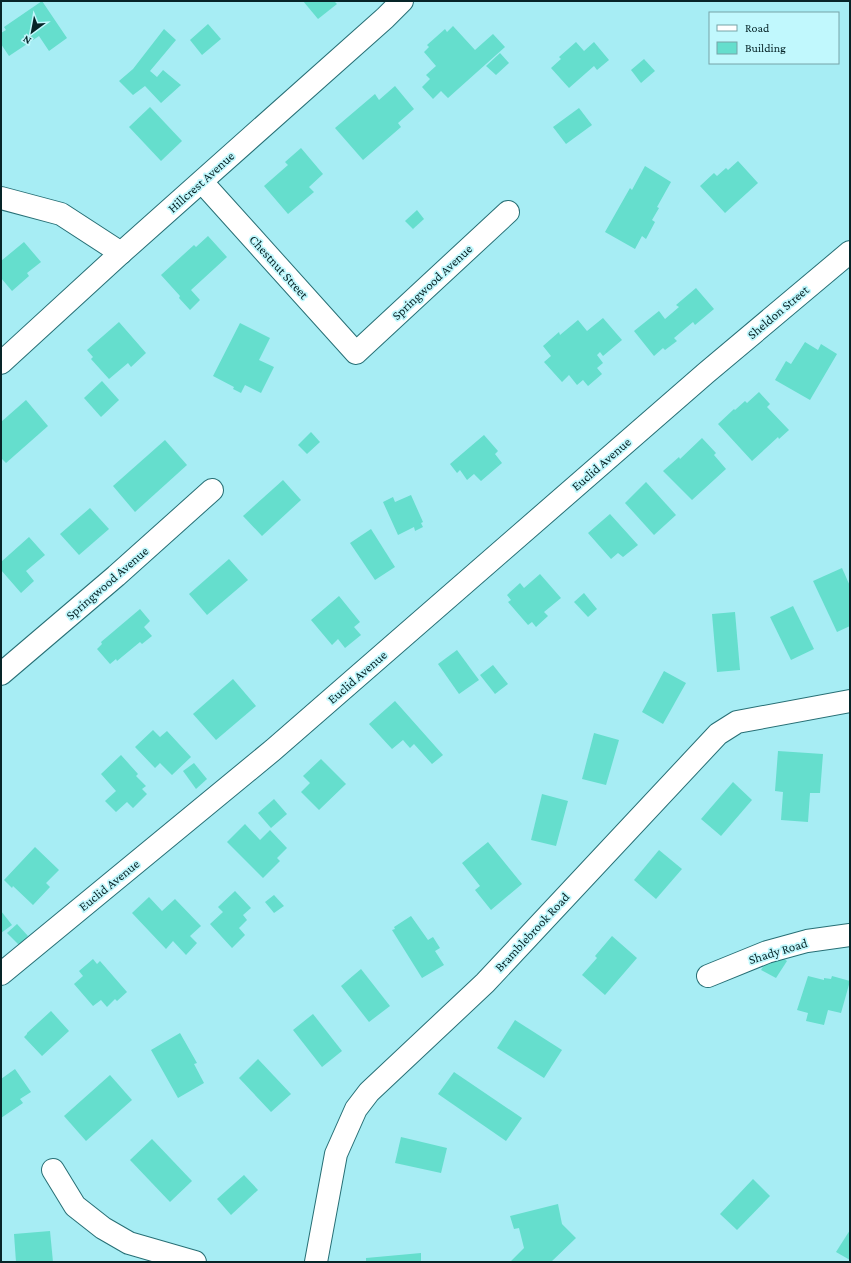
<svg xmlns="http://www.w3.org/2000/svg" width="851" height="1263" font-family="'Crimson Pro',serif">
  <style>
    .building { fill: #65decd }
    .lines { fill: none; stroke-linecap: round; stroke-linejoin: round }
    .minor-casing { stroke: #276f75; stroke-width: 24 }
    .minor { stroke: #fff; stroke-width: 22 }
    .labels { text-anchor: middle; dominant-baseline: central; stroke-width: 3.5; stroke-linejoin: round; paint-order: stroke }
    .street-label { font-size: 13px; fill: #072528; stroke: #c1f8fd }
  </style>
  <rect width="100%" height="100%" fill="#a7edf4"/>
  <g class="building">
    <path d="M42,1L67,38L49,51L39,36L9,56L1,44V33L6,30L4,27Z"/>
    <path d="M303,1H334L337,4L318,19Z"/>
    <path d="M208,24L221,39L202,55L190,40Z"/>
    <path d="M453,26L475,50L493,34L505,47L448,98L441,91L433,99L422,87L430,79L426,75L436,66L424,52L429,47L427,45L445,29L447,32Z"/>
    <path d="M164,29L176,40L150,71L157,77L163,70L181,85L161,103L145,86L133,95L119,81L133,69Z"/>
    <path d="M576,42L584,51L594,42L609,60L597,70L594,66L569,88L551,68L561,59L559,57Z"/>
    <path d="M500,53L509,63L496,75L486,66Z"/>
    <path d="M644,59L655,71L641,83L631,70Z"/>
    <path d="M395,86L414,109L398,123L401,127L363,160L335,128L375,94L379,100Z"/>
    <path d="M150,107L182,141L161,161L129,127Z"/>
    <path d="M579,108L592,125L566,144L553,127Z"/>
    <path d="M301,148L323,174L309,187L314,192L288,214L264,186L288,165L285,162Z"/>
    <path d="M738,161L758,183L725,213L700,186L714,173L717,176L726,168L728,170Z"/>
    <path d="M645,166L671,182L657,207L659,208L652,220L655,222L646,239L642,236L635,249L605,232L630,188L632,190Z"/>
    <path d="M417,210L424,219L413,229L405,221Z"/>
    <path d="M208,236L227,257L191,290L200,300L190,310L179,298L180,296L161,275L194,245L196,247Z"/>
    <path d="M24,242L41,262L27,273L29,276L12,291L1,278V261Z"/>
    <path d="M696,288L714,309L695,325L693,322L674,338L677,341L665,350L663,348L654,356L634,331L659,311L665,319L679,307L676,305Z"/>
    <path d="M603,318L622,340L603,356L600,352L597,355L603,363L597,368L602,374L588,386L583,380L577,385L569,375L562,382L544,362L551,356L543,346L559,332L560,335L578,320L587,331Z"/>
    <path d="M119,322L146,353L131,367L128,363L109,379L91,359L93,357L87,350Z"/>
    <path d="M240,323L270,338L259,360L274,367L261,393L245,385L241,393L233,389L234,387L213,376Z"/>
    <path d="M805,342L818,350L821,344L837,354L810,400L775,380L786,361L791,364Z"/>
    <path d="M102,381L119,400L101,417L84,398Z"/>
    <path d="M759,392L770,404L767,407L789,430L779,439L778,437L752,461L718,424L734,409L735,410L745,401L747,403Z"/>
    <path d="M26,400L48,426L6,463L1,458V422Z"/>
    <path d="M311,432L320,442L307,454L298,445Z"/>
    <path d="M484,435L498,451L495,454L502,463L481,481L474,474L467,480L460,470L457,473L450,464Z"/>
    <path d="M702,438L716,453L714,455L726,469L692,500L663,471L679,457L680,459Z"/>
    <path d="M165,440L187,465L135,512L113,486Z"/>
    <path d="M283,480L301,500L262,536L243,516Z"/>
    <path d="M646,482L676,515L654,535L625,503Z"/>
    <path d="M411,495L423,522L421,523L423,527L415,531L414,527L398,535L383,502L393,497L395,502Z"/>
    <path d="M90,508L109,529L79,555L60,534Z"/>
    <path d="M610,514L638,545L623,557L618,553L611,559L588,533Z"/>
    <path d="M371,529L395,567L375,580L350,543Z"/>
    <path d="M29,537L45,555L26,571L34,581L21,593L1,570V562Z"/>
    <path d="M229,559L248,580L207,615L189,594Z"/>
    <path d="M842,568L850,586V626L837,632L813,581Z"/>
    <path d="M540,574L561,598L544,612L548,616L536,627L532,622L528,625L508,602L511,600L507,595L520,583L524,588Z"/>
    <path d="M584,593L597,609L588,617L574,602Z"/>
    <path d="M339,596L360,622L354,627L361,635L345,648L338,639L332,645L311,620Z"/>
    <path d="M793,606L814,649L791,660L770,617Z"/>
    <path d="M140,609L150,621L144,627L152,636L142,644L140,642L117,661L116,659L110,664L97,649L102,644L101,642Z"/>
    <path d="M735,612L740,670L717,672L712,614Z"/>
    <path d="M457,650L479,680L459,694L438,664Z"/>
    <path d="M493,665L508,684L495,694L480,675Z"/>
    <path d="M664,671L686,683L663,724L642,712Z"/>
    <path d="M233,679L256,706L216,740L193,714Z"/>
    <path d="M395,701L443,755L432,764L414,744L410,748L403,740L392,749L369,724Z"/>
    <path d="M153,730L160,737L167,731L191,757L172,775L160,763L155,768L135,747Z"/>
    <path d="M594,733L619,740L606,785L582,779Z"/>
    <path d="M778,751L823,754L820,793H810L808,822L781,820L783,792L775,791Z"/>
    <path d="M121,755L138,774L136,776L146,786L142,789L147,794L133,808L127,802L116,812L105,801L116,791L101,774Z"/>
    <path d="M321,759L346,784L319,810L301,792L310,783L303,776Z"/>
    <path d="M194,763L207,779L196,789L183,771Z"/>
    <path d="M733,782L752,800L721,836L701,819Z"/>
    <path d="M542,794L568,801L556,846L531,840Z"/>
    <path d="M274,799L287,814L271,828L258,813Z"/>
    <path d="M245,824L260,840L270,830L287,848L277,858L280,861L263,878L227,842Z"/>
    <path d="M488,842L522,884L491,910L475,890L480,886L462,863Z"/>
    <path d="M35,847L59,870L46,883L50,887L33,905L13,886L12,888L4,880Z"/>
    <path d="M659,850L682,869L656,899L634,880Z"/>
    <path d="M235,891L251,908L243,915L247,920L239,928L245,935L232,948L210,924L223,912L218,907Z"/>
    <path d="M274,895L284,906L274,913L265,902Z"/>
    <path d="M149,897L162,911L175,899L201,926L190,936L197,943L186,955L173,941L166,949L132,913Z"/>
    <path d="M1,911L12,925L1,933Z"/>
    <path d="M411,916L428,940L433,937L440,948L435,951L444,965L422,978L392,930L395,929L394,927Z"/>
    <path d="M17,924L28,936L19,945L7,933Z"/>
    <path d="M612,936L637,958L605,995L582,975L597,958L595,956Z"/>
    <path d="M773,951L787,961L776,978L761,970Z"/>
    <path d="M93,959L97,964L100,961L127,992L117,1001L115,999L107,1007L101,1000L93,1006L74,984L83,976L79,971Z"/>
    <path d="M361,969L390,1006L369,1022L341,986Z"/>
    <path d="M808,976L824,980V978L831,979L832,976L850,981L841,1013L828,1010L824,1025L806,1021L808,1013L797,1010Z"/>
    <path d="M51,1011L69,1031L42,1056L24,1037L27,1034V1033Z"/>
    <path d="M313,1014L342,1051L322,1067L293,1030Z"/>
    <path d="M515,1020L562,1050L544,1078L497,1048Z"/>
    <path d="M180,1033L197,1063L194,1064L204,1083L178,1098L151,1050Z"/>
    <path d="M258,1059L291,1094L271,1112L239,1078Z"/>
    <path d="M15,1069L31,1092L20,1099L23,1103L1,1118V1079Z"/>
    <path d="M454,1072L522,1118L506,1141L438,1094Z"/>
    <path d="M110,1075L132,1100L86,1141L64,1116Z"/>
    <path d="M401,1137L447,1148L441,1173L395,1163Z"/>
    <path d="M152,1139L192,1181L170,1202L130,1160Z"/>
    <path d="M244,1175L258,1190L231,1215L217,1199Z"/>
    <path d="M753,1179L770,1196L737,1230L720,1214Z"/>
    <path d="M558,1204L562,1224L576,1238L551,1262H510L524,1248L519,1228L514,1229L510,1216Z"/>
    <path d="M850,1230V1260L836,1252Z"/>
    <path d="M50,1231L53,1262H16L14,1234Z"/>
    <path d="M421,1253V1262H366V1258Z"/>
  </g>
  <g class="lines">
    <g class="minor-casing">
      <g id="minor">
        <path d="M202,182L356,353L508,212"/>
        <path d="M1,198L61,214L121,253"/>
        <path d="M1,363L121,253L385,18L402,1"/>
        <path d="M1,674L116,576L212,490"/>
        <path d="M1,974L273,750L706,373L850,252"/>
        <path d="M708,976L767,952L807,941L850,935"/>
        <path d="M53,1170L75,1206L103,1228L129,1243L195,1262"/>
        <path d="M316,1262L336,1154L356,1109L369,1092L485,983L718,734L737,722L850,701"/>
      </g>
    </g>
    <use href="#minor" class="minor"/>
  </g>
  <g class="labels">
    <g class="street-label">
      <text transform="translate(201 182) rotate(-42)">Hillcrest Avenue</text>
      <text transform="translate(279 267) rotate(48)">Chestnut Street</text>
      <text transform="translate(432 282) rotate(-43)">Springwood Avenue</text>
      <text transform="translate(778 312) rotate(-40)">Sheldon Street</text>
      <text transform="translate(601 464) rotate(-41)">Euclid Avenue</text>
      <text transform="translate(107 583) rotate(-41)">Springwood Avenue</text>
      <text transform="translate(357 677) rotate(-41)">Euclid Avenue</text>
      <text transform="translate(109 885) rotate(-39)">Euclid Avenue</text>
      <text transform="translate(532 932) rotate(-47)">Bramblebrook Road</text>
      <text transform="translate(778 951) rotate(-17)">Shady Road</text>
    </g>
  </g>
  <rect width="851" height="1263" fill="none" stroke="#072528" stroke-width="4"/>
  <rect x="709" y="12" width="130" height="52" fill="#c1f8fd" stroke="#77a4a8"/>
  <rect x="717" y="25" width="20" height="6" fill="#ffffff" stroke="#77a4a8"/>
  <text x="745" y="32" font-size="12" fill="#072528">Road</text>
  <rect x="717" y="42" width="20" height="12" fill="#65decd" stroke="#77a4a8"/>
  <text x="745" y="52" font-size="12" fill="#072528">Building</text>
  <g transform="translate(32 32) rotate(212)" stroke="#c1f8fd" stroke-width="3" paint-order="stroke">
  <path d="M0-3L7 15L0 10L-7 15Z" fill="#072528"/>
  <text y="-6" font-size="11" font-weight="bold" text-anchor="middle" fill="#072528">N</text>
  </g>
</svg>
